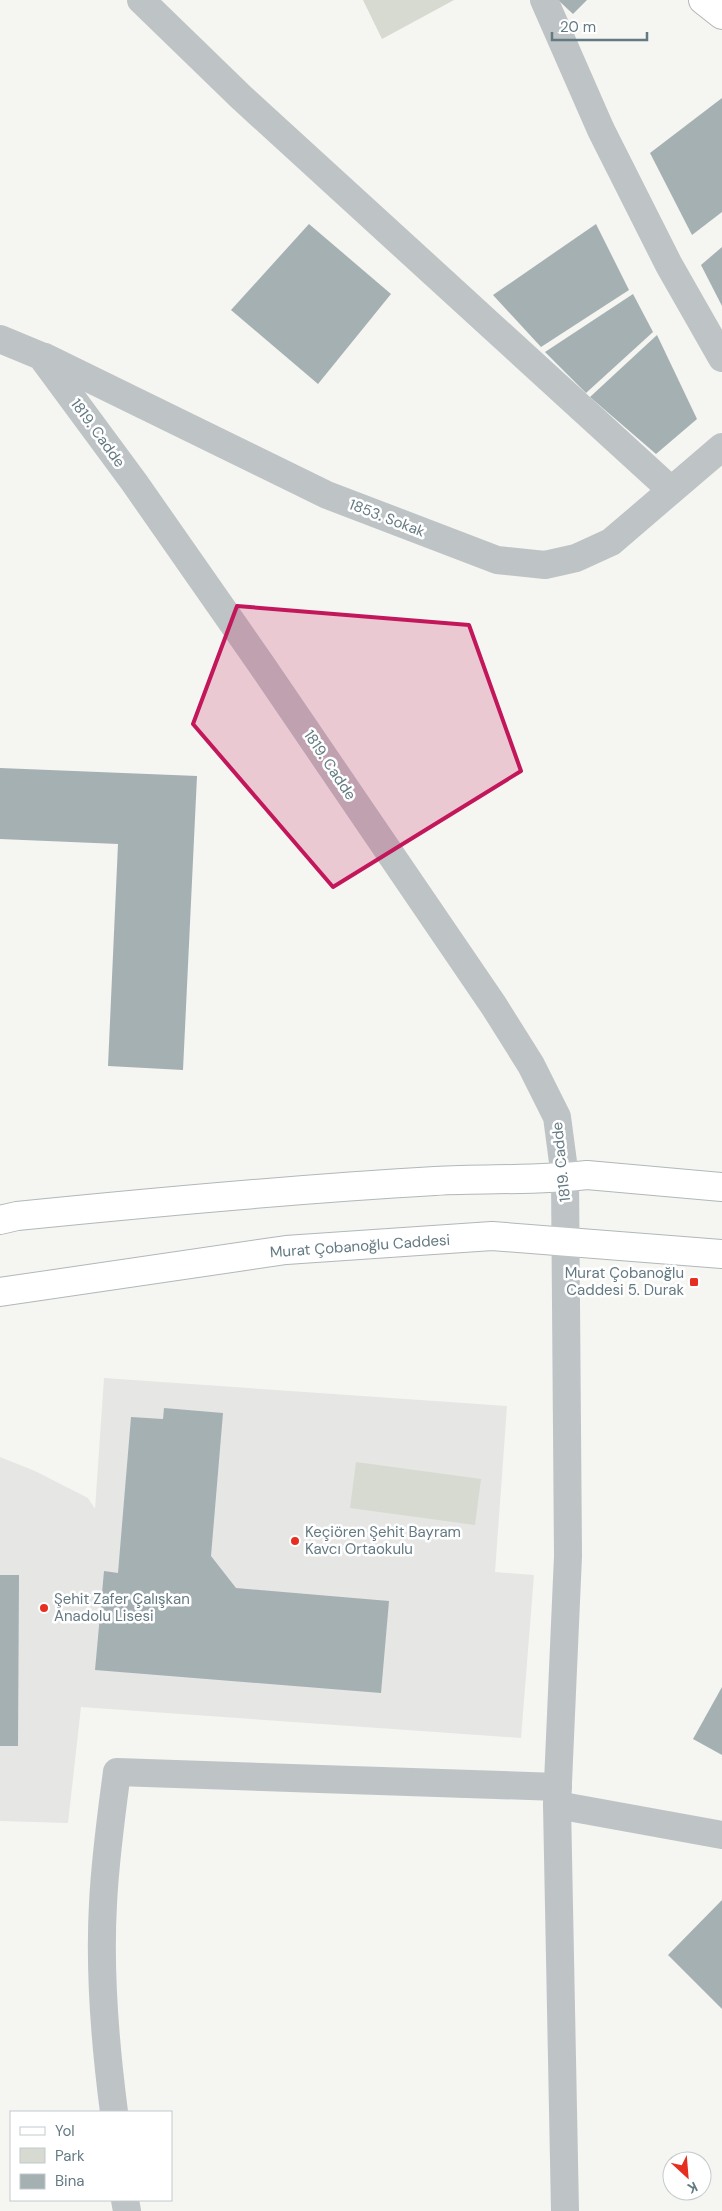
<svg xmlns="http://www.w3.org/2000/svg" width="722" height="2211" font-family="'DM Sans',sans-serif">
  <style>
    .built { fill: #e6e6e5 }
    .green { fill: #d6dad0 }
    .building { fill: #a5b0b3 }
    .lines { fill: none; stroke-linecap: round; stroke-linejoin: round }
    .major-casing { stroke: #b1b7ba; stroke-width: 30 }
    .minor { stroke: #bec3c6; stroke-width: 28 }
    .major { stroke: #fff; stroke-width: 28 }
    .marked { fill: #c2185b; fill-opacity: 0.2; stroke: #c2185b; stroke-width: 4; stroke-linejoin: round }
    .poi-dot { fill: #e62e21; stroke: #fff; stroke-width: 2 }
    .labels { text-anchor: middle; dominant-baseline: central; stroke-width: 5; stroke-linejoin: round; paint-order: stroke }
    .street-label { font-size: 15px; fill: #647a83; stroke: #fff }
    .poi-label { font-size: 15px; fill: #647a83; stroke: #fff; text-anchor: start }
  </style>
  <rect width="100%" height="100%" fill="#f5f5f1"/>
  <path class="built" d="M104,1378L507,1406L495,1572L534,1575L521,1738L81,1707L68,1823L0,1821V1457L35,1471L88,1498L95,1509Z"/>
  <g class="green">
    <path d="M363,0H454L382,39Z"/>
    <path d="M356,1462L481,1479L475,1525L350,1508Z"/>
  </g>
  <g class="building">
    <path d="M558,0H587L573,14Z"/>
    <path d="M722,98V212L692,235L650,153Z"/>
    <path d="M309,224L391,294L318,384L231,310Z"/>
    <path d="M596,224L629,290L541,347L493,295Z"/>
    <path d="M722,247V306L701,265Z"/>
    <path d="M633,294L653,332L586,393L545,352Z"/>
    <path d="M657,335L697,419L656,454L590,397Z"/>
    <path d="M0,768L197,776L183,1070L108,1066L118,844L0,839Z"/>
    <path d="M164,1408L223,1413L211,1556L236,1588L389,1601L381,1693L95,1670L104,1571L118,1573L131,1417L163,1419Z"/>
    <path d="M0,1575H19L18,1746H0Z"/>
    <path d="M722,1687V1755L693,1739Z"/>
    <path d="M722,1900V2009L668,1955Z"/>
  </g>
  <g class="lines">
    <g class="major-casing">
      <g id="major">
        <path d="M703,0L722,15"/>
        <path d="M0,1220L17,1216C156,1202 296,1189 435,1181C486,1178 536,1181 587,1175L722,1187"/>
        <path d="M0,1292L286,1250L492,1236L722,1254"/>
      </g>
    </g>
    <g class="minor">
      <path d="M141,0L241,97L671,490"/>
      <path d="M544,0L601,130L669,265L722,358"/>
      <path d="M0,339L41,356L134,482L261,664L494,1006L531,1065L557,1117L565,1177L568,1556L557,1805L565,2211"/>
      <path d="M45,357L327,495L497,560L545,565L576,558L611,542L722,447"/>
      <path d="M557,1805L722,1835"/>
      <path d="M114,2112C105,2043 99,1974 103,1904C105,1860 111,1816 117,1772L558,1787"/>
      <path d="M125,2200L127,2211"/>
    </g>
    <use href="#major" class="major"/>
  </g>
  <path class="marked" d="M237,606L469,625L521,771L333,887L193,724Z"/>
  <g class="poi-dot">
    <rect x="689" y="1277" width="10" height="10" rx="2.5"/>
    <circle cx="295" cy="1541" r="5"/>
    <circle cx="44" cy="1608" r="5"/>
  </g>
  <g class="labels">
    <g class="street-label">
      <text transform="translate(98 433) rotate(54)">1819. Cadde</text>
      <text transform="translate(387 518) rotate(21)">1853. Sokak</text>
      <text transform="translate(330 765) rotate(56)">1819. Cadde</text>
      <text transform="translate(561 1162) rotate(-96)">1819. Cadde</text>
      <text transform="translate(360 1246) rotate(-4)">Murat Çobanoğlu Caddesi</text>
    </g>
    <g class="poi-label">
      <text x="684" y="1273" text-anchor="end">Murat Çobanoğlu<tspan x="684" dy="17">Caddesi 5. Durak</tspan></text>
      <text x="305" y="1532">Keçiören Şehit Bayram<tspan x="305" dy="17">Kavcı Ortaokulu</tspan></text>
      <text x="54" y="1599">Şehit Zafer Çalışkan<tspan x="54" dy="17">Anadolu Lisesi</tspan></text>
    </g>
  </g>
  <rect x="10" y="2111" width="162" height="90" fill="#ffffff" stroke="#c1cacd"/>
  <rect x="20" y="2127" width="25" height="8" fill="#ffffff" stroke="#c1cacd"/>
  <text x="55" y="2136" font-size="15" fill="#647a83">Yol</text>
  <rect x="20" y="2148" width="25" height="15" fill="#d6dad0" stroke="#c1cacd"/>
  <text x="55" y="2161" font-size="15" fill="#647a83">Park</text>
  <rect x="20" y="2174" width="25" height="15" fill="#a5b0b3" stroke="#c1cacd"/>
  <text x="55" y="2186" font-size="15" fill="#647a83">Bina</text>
  <g transform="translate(687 2176) rotate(154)"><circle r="24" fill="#ffffff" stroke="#c1cacd"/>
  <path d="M0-4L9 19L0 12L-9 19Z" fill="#e62e21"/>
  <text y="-8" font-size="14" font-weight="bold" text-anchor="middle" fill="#647a83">K</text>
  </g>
  <path d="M552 32v8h95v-8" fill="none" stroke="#647a83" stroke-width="2.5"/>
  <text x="560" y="32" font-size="15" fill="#647a83" stroke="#ffffff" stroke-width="4" paint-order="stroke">20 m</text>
</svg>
